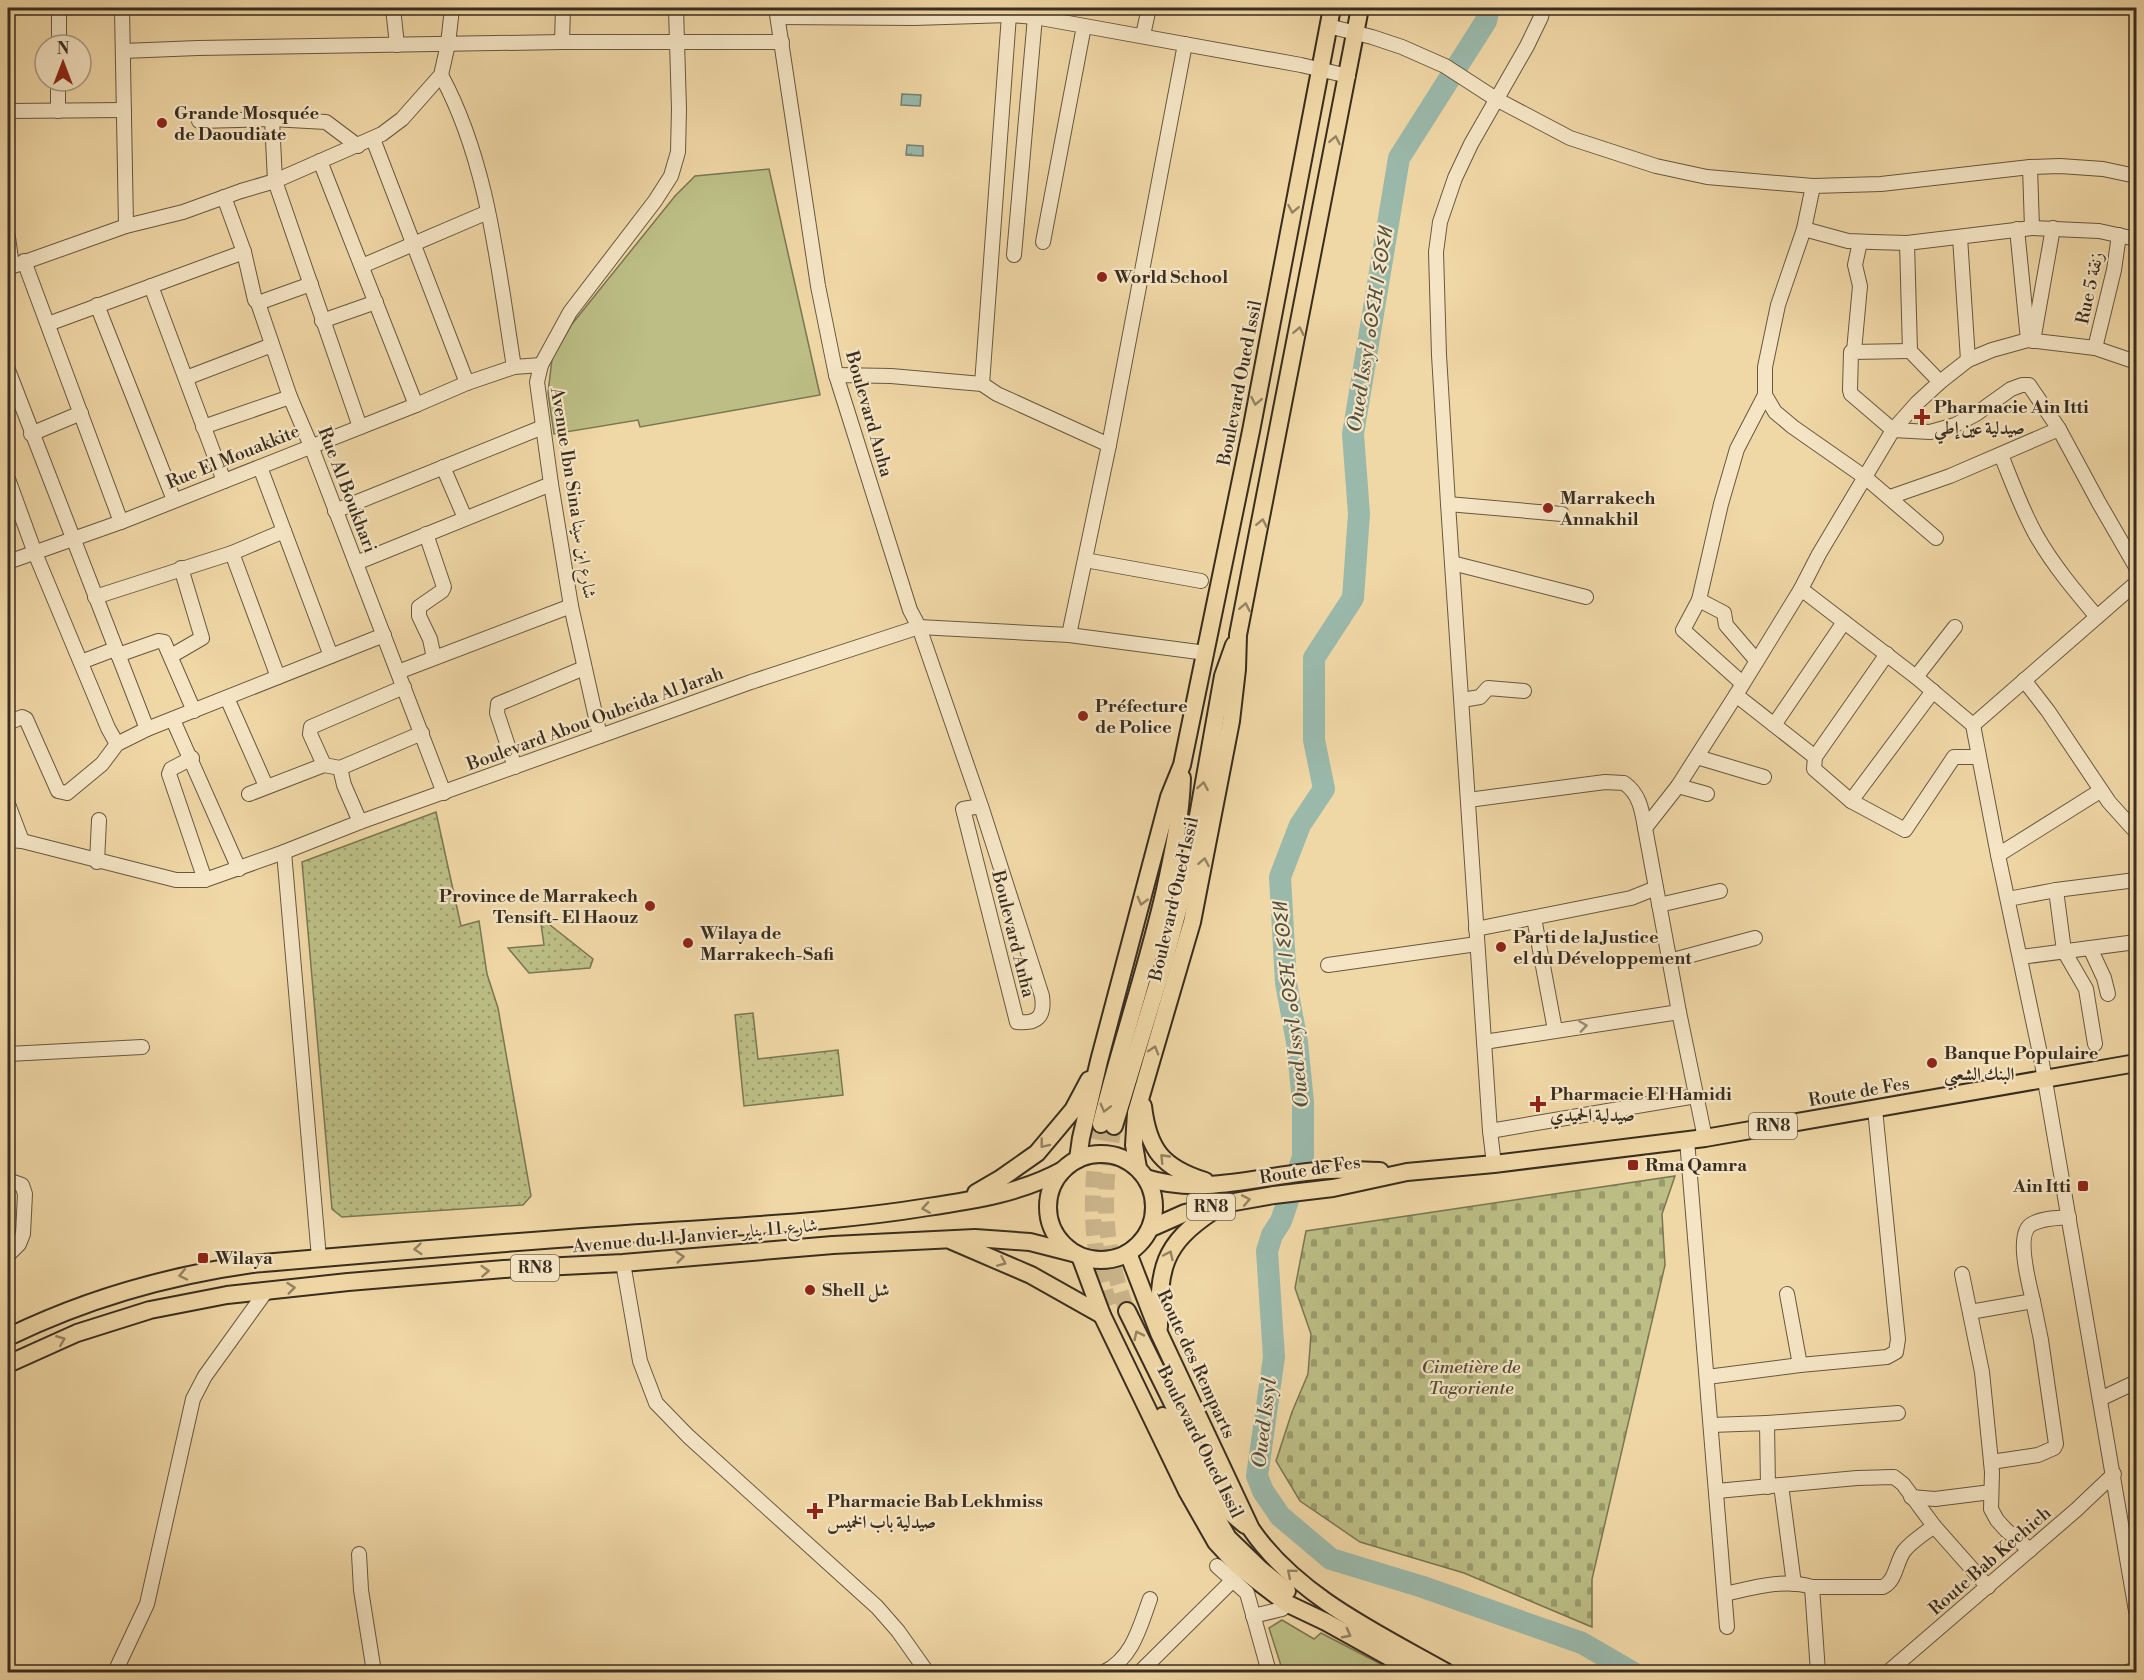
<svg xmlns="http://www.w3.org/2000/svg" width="2144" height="1680" font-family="'Libre Bodoni',Amiri,'Noto Sans Tifinagh',serif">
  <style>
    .green { fill: url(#green-dots); stroke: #7a7652; stroke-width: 1.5 }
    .cemetery { fill: url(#cemetery-stones); stroke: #7a7652; stroke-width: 1.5 }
    .pitch { fill: #bcbe85; stroke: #7a7652; stroke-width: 1.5 }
    .water { fill: url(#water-ripples); stroke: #738173; stroke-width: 1.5 }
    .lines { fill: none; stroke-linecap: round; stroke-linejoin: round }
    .river { stroke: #9ab9ab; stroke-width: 22 }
    .major-tunnel { stroke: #cbb58b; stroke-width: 16; stroke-dasharray: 16 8; stroke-linecap: butt }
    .minor-casing { stroke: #675841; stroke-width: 16 }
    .major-casing { stroke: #392d1f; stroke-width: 20 }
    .minor { stroke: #f5e5c5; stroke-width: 14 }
    .major { stroke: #f0d7a6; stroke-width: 16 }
    .oneway { stroke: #948262 }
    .oneway2 { stroke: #978972 }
    .poi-dot { fill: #8f2418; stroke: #f5e5c5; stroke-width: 2 }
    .labels { text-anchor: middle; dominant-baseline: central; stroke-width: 4.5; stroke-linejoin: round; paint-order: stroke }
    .shield { fill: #f5e5c5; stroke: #716451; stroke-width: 1.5 }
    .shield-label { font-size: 16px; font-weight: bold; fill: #392d1f }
    .poi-label { font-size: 18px; font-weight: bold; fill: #392d1f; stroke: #f5e5c5; text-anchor: start }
    .street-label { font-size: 18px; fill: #392d1f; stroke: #f5e5c5 }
    .park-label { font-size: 18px; font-style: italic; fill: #534a33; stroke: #f5e5c5 }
    .water-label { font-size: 20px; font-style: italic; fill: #515042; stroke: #f5e5c5 }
  </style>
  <defs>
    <pattern id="green-dots" width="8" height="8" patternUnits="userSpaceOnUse" patternTransform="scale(1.5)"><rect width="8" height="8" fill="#bcbe85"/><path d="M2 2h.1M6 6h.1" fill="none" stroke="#9a9b6c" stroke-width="1.8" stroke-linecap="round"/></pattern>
    <pattern id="cemetery-stones" width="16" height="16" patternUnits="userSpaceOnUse" patternTransform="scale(1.5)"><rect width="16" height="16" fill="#bcbe85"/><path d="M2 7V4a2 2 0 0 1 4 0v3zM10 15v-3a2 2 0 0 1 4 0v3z" fill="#9a9b6c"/></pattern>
    <pattern id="water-ripples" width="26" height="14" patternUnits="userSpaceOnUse" patternTransform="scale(1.5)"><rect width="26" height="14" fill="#9ab9ab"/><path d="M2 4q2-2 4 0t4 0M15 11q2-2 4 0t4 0" fill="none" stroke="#7f978b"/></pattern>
  </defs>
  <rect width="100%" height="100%" fill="#f0d7a6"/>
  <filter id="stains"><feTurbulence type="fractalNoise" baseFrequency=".00333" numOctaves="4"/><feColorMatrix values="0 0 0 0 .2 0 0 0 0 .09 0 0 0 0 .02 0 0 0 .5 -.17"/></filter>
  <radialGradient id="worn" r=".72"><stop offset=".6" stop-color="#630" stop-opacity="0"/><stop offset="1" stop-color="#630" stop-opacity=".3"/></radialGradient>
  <g class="green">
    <path d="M436,812L461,926L479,921L487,974L498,1008L531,1196L523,1205L342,1217L332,1209L302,862Z"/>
    <path d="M540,917L593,959L590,968L529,973L508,948L544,945Z"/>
    <path d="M753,1013L758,1059L838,1050L843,1095L744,1106L735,1015Z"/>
  </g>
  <path class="cemetery" d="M1675,1176L1662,1214L1665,1265L1592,1579V1627L1464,1573L1360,1542L1300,1501L1276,1461L1292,1412L1308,1374L1311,1334L1295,1288L1306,1231Z"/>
  <g class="pitch">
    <path d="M769,169L820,395L640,427L638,420L554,434L548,393L552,359L572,324L675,196L695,176Z"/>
    <path d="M1282,1620L1314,1639L1321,1633L1396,1672H1283L1269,1628Z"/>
  </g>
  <g class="water">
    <path d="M902,94L921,95L920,106L901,105Z"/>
    <path d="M907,145L923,146V156L906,155Z"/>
  </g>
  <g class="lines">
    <path class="river" d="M1489,8L1486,21L1399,158L1353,434L1359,514L1353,598L1314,658V740L1324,789L1300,825L1280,877L1286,983L1297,1042L1303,1102V1157L1281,1221L1272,1235L1267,1251L1274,1357L1257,1476L1263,1491L1280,1516L1331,1559L1423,1587L1582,1643L1632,1672"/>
    <g class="major-tunnel">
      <path d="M1101,1124C1089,1188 1088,1251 1113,1313"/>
      <path d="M1114,1126C1101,1197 1103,1243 1127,1311"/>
    </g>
    <g class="minor-casing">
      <g id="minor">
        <path d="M122,8L126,226"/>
        <path d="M393,8L397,45"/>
        <path d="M776,8L818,286L836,375L910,610L919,627L981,806L1042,996C1045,1017 1037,1024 1017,1022L963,809L981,806"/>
        <path d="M778,17L914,18L1009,15L1035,17L1301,65L1348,76"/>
        <path d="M1328,26L1372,37L1402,47L1445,66L1496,99L1570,138L1656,166L1707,177L1813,186L1881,184L2030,167L2060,166L2103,169L2136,176"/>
        <path d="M1143,35L1149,8"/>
        <path d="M562,42L563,8"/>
        <path d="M59,45V8"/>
        <path d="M123,51L198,48L562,42H782"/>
        <path d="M441,75C489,164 498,269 514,367"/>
        <path d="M8,111L124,110"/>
        <path d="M58,111V81"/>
        <path d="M272,119L275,181L360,427"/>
        <path d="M199,121L272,119L326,122L358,146"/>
        <path d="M373,139L467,383"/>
        <path d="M320,161L416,405"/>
        <path d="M2030,167L2032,228"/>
        <path d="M1813,186L1804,229L1778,305L1765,367V395L1775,412L1793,427L1866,478L1936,538"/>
        <path d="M224,197L244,252L255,300L258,303L290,397L311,446L444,793"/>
        <path d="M1804,229L1848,241L1873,242L1907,243L2032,228L2099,231L2136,239"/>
        <path d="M2017,229L2028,340"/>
        <path d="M8,237L12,266"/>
        <path d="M1960,237L1968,360"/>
        <path d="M1043,242L1084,26"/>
        <path d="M1907,243L1910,351L1940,382"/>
        <path d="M1014,255L1035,17"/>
        <path d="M24,261L121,522"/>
        <path d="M362,266L488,212"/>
        <path d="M8,268L126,226L183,212L241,191L275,181L382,134L402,119L441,75L448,44L452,8"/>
        <path d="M151,286L224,481"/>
        <path d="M258,303L311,284"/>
        <path d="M97,305L174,500"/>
        <path d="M322,321L376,302"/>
        <path d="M48,324L244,252"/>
        <path d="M2033,341L2053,228"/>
        <path d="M2095,348L2114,270L2119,235"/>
        <path d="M1854,351L1860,286L1855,265L1860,242"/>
        <path d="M1910,351L1851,352L1850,390L1851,394L1893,430L1930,432L1955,425L1976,414L2011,389L2022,385H2029L2059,429L2099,503L2136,567"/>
        <path d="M8,370L147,729"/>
        <path d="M836,375L891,376L982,384L997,394L1109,445"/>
        <path d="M186,378L272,345"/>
        <path d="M982,384L1009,15"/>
        <path d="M203,427L290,397"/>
        <path d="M31,434L81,413"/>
        <path d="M2001,455C2012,482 2022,510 2036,535C2053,565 2075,591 2097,617"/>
        <path d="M260,467L331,656"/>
        <path d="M443,467L465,518"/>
        <path d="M8,479L35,553L108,728L117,744"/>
        <path d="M1890,497L1950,476L2059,429"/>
        <path d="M1448,504L1562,514"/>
        <path d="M335,511L543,427"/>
        <path d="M426,534L444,587L442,591L419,607V616L430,639L434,658"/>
        <path d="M232,553L278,677"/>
        <path d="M1085,560L1201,581"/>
        <path d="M8,562L121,522L416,405L467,383L514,367L541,365"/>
        <path d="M356,563L551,484"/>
        <path d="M1452,563L1586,597"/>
        <path d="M1801,589L1916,677L1973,725L1998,855L2042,1063L2136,1611"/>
        <path d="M95,597L232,553L284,531"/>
        <path d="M1699,600L1724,613L1726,625L1756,660"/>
        <path d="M1069,635L1109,445L1185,44"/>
        <path d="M118,655L158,641L164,642L194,711"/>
        <path d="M171,656L202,638L181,568"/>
        <path d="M81,662L115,649"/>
        <path d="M398,672L571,606"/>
        <path d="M1916,677L1955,627"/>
        <path d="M2024,680L2048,711L2109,802L2136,832"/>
        <path d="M1742,683L1683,630L1699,600L1721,504L1737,449L1765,395"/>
        <path d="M1736,695L1815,757L1814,769L1851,801L1905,830L1954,757H1979"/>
        <path d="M227,698L266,786"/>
        <path d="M1462,700L1480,697L1488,688L1524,691"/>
        <path d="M173,720L239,869"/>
        <path d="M8,723L22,717L26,719L58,791L67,793L102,764L117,744L147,729L384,635"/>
        <path d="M1774,725L1844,622"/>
        <path d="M1973,725L2136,583"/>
        <path d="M600,736L571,606L551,484L537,382L541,365L570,312L655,201L671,176L678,152L679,109L676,8"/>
        <path d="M1697,757L1764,777"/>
        <path d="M1815,757L1887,654"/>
        <path d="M192,758L171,769L169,774L205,880"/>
        <path d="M324,765L310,734L311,727L404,687"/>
        <path d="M515,767L497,713L498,704L584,668"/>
        <path d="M340,768L344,785L360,822"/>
        <path d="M1678,786L1707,794"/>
        <path d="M249,794L324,765L340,768L422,733"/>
        <path d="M1468,800L1605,782L1624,783C1640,794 1642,811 1645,828L1679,1012L1705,1138"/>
        <path d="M1851,801L1933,691"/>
        <path d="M8,804L22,841"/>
        <path d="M1645,828L1678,786L1736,695L1801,589L1819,554L1893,430L1917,403L1940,382L1968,360L1992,350L2028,340L2095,348L2136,362"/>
        <path d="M8,840L22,841L176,880H205L284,852L360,822L751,682L919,627L1069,635L1206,653"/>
        <path d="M284,852L319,1258"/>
        <path d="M1998,855L2100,791"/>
        <path d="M97,862L99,820"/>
        <path d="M2056,890L2064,951L2086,989L2095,1044"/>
        <path d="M2008,899L2056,890L2136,880"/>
        <path d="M1659,905L1720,891"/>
        <path d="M1534,918L1555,1030"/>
        <path d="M1476,929L1631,898L1656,888"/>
        <path d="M2090,948L2104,978L2108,994"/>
        <path d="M2021,957L2136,942"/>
        <path d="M1669,961L1755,938"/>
        <path d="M1328,965L1477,944"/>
        <path d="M1484,1042L1679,1012"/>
        <path d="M8,1054L142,1047"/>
        <path d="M1490,1131L1696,1096"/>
        <path d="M1687,1140L1727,1627"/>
        <path d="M1494,1164L1490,1131L1448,504L1439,355L1436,252L1440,222L1455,178L1471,144L1527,46L1541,17L1543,8"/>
        <path d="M8,1180L22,1185L25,1194L23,1234L19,1244L8,1255"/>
        <path d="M623,1263L640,1361L656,1403L688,1436L877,1607L898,1631L927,1672"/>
        <path d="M1962,1274L1982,1372L1992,1472L1991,1509L1997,1520L2006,1530L2030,1550"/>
        <path d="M1787,1294L1800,1365"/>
        <path d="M1970,1312L2033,1301C2029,1284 2015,1233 2032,1224C2042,1218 2057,1218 2069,1217"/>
        <path d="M1707,1377L1800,1365L1887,1357L1896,1352L1898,1339L1895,1310L1875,1109"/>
        <path d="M2100,1399L2136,1382"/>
        <path d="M1767,1423L1898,1413"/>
        <path d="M1711,1425L1767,1423L1768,1487"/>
        <path d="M1991,1462L2038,1455L2054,1448L2056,1444L2041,1340L2033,1301"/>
        <path d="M1781,1485L1794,1584"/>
        <path d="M1717,1491L1857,1478L1894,1477L1903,1484L1934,1526L1988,1587"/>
        <path d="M1911,1497L1935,1499L1991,1492"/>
        <path d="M359,1554L361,1590L374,1672"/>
        <path d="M1217,1566L1247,1593L1269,1672"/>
        <path d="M1812,1587L1818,1672"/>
        <path d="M1725,1594C1752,1588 1785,1578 1812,1587H1883C1896,1581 1896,1562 1904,1551C1912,1541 1924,1534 1934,1526"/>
        <path d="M1253,1616L1282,1609L1286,1603"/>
        <path d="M115,1672L147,1604L193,1399L205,1376L267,1290"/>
        <path d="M1104,1672C1133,1658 1140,1626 1150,1599"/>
        <path d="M1140,1672L1233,1580"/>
        <path d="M1888,1672L2076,1510L2114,1474"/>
        <path d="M2127,1672L2136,1669"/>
      </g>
    </g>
    <g class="major-casing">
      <g id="major">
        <path d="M1143,1106C1148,1150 1163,1168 1205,1181"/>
        <path d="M1101,1124C1120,1046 1147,969 1165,890C1173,853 1181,816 1182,778"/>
        <path d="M1114,1126L1165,959L1180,903L1193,844L1223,676L1234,645"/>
        <circle cx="1101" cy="1207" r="53"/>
        <path d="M1078,1159L1081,1138L1099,1061L1169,797L1182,765L1251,431L1332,8"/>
        <path d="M1138,1168L1134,1145L1136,1113L1192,922L1231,721L1237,669L1238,635L1360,8"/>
        <path d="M1146,1178C1205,1197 1269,1173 1329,1170C1346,1169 1363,1171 1380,1171"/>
        <path d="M976,1193L1000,1179L1037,1153L1073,1110L1089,1080"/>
        <path d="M1151,1228L1185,1213L1223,1204L1274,1195L1333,1188L1407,1172L1494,1164L1705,1138L2136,1063"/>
        <path d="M952,1241L1031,1275L1102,1315"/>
        <path d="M1128,1253L1159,1333L1251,1529C1297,1596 1377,1633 1446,1672"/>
        <path d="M1080,1256L1102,1315L1187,1491L1216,1542L1239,1567L1286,1603L1326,1622L1416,1672"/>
        <path d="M1127,1311L1216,1491L1231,1513L1245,1525"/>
        <path d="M1159,1327C1159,1268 1162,1245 1213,1211"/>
        <path d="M8,1337C86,1299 166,1276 252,1264C391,1252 531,1240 671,1231C757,1225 843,1221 928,1207C975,1200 1021,1193 1063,1170"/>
        <path d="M8,1364L77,1333L150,1310L227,1295L348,1282L504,1269L623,1263L833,1245L975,1238L1030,1242L1073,1253"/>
        <path d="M1163,1416L1201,1491L1228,1538L1260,1569L1287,1591"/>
      </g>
    </g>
    <use href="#minor" class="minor"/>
    <use href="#major" class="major"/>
  </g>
  <defs><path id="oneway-chevron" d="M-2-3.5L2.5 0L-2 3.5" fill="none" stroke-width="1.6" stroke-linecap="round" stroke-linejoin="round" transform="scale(1.5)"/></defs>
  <g class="oneway">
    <use href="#oneway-chevron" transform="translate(1335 140) rotate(-79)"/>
    <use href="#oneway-chevron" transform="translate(1293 209) rotate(101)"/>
    <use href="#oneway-chevron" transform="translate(1299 331) rotate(-79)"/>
    <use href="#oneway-chevron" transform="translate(1256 401) rotate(101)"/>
    <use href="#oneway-chevron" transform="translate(1262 523) rotate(-79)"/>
    <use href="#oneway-chevron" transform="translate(1245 607) rotate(-78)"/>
    <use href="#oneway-chevron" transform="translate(1203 786) rotate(-80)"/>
    <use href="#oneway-chevron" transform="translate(1204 862) rotate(-79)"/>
    <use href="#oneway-chevron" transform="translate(1142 901) rotate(105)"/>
    <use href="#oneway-chevron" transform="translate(1154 1050) rotate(-73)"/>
    <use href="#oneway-chevron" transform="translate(1105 1108) rotate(104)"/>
    <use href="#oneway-chevron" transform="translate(1044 1144) rotate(128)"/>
    <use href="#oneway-chevron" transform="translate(1164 1158) rotate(-134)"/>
    <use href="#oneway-chevron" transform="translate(1246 1200) rotate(-11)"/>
    <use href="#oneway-chevron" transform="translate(926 1208) rotate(171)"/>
    <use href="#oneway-chevron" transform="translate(418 1249) rotate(175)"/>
    <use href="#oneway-chevron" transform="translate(1169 1255) rotate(-65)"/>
    <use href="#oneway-chevron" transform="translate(680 1257) rotate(-6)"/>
    <use href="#oneway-chevron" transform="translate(1002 1262) rotate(24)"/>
    <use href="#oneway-chevron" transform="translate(485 1271) rotate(-4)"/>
    <use href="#oneway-chevron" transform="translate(183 1275) rotate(168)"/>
    <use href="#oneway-chevron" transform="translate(291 1288) rotate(-6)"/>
    <use href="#oneway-chevron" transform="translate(1138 1335) rotate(-116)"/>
    <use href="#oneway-chevron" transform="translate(61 1340) rotate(-22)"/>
    <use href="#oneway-chevron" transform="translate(1291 1573) rotate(-140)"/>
    <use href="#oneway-chevron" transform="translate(1347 1634) rotate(28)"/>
  </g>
  <use class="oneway2" href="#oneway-chevron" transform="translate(1583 1026) rotate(-8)"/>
  <g class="poi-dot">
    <circle cx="162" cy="123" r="6"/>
    <circle cx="1102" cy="277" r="6"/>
    <path d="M1919 408h6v6h6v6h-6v6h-6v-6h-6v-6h6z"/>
    <circle cx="1548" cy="508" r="6"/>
    <circle cx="1083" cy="716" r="6"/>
    <circle cx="650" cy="906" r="6"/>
    <circle cx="688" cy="943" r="6"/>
    <circle cx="1501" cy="947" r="6"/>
    <circle cx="1932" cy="1063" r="6"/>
    <path d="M1535 1095h6v6h6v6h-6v6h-6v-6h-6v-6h6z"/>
    <rect x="1627" y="1159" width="12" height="12" rx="3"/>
    <rect x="2077" y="1180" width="12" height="12" rx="3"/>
    <rect x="197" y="1252" width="12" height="12" rx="3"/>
    <circle cx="810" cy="1290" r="6"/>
    <path d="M812 1502h6v6h6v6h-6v6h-6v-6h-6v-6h6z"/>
  </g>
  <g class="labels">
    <g class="shield">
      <rect x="1749" y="1113" width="48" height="26" rx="4.5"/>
      <rect x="1187" y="1194" width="48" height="26" rx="4.5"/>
      <rect x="511" y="1255" width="48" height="26" rx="4.5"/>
    </g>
    <g class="shield-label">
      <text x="1773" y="1126">RN8</text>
      <text x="1211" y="1207">RN8</text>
      <text x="535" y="1268">RN8</text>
    </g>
    <g class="poi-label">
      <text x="174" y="113">Grande Mosquée<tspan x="174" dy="21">de Daoudiate</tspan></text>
      <text x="1114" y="277">World School</text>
      <text x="1934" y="407">Pharmacie Ain Itti<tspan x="1934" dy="21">صيدلية عين إطي</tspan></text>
      <text x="1560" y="498">Marrakech<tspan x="1560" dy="21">Annakhil</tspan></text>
      <text x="1095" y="706">Préfecture<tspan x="1095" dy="21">de Police</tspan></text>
      <text x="638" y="896" text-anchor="end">Province de Marrakech<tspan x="638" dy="21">Tensift- El Haouz</tspan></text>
      <text x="700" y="933">Wilaya de<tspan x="700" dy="21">Marrakech-Safi</tspan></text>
      <text x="1513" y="937">Parti de la Justice<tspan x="1513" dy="21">el du Développement</tspan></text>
      <text x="1944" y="1053">Banque Populaire<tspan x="1944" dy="21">البنك الشعبي</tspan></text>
      <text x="1550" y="1094">Pharmacie El Hamidi<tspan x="1550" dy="21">صيدلية الحميدي</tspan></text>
      <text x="1645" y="1165">Rma Qamra</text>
      <text x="2071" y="1186" text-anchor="end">Ain Itti</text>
      <text x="215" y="1258">Wilaya</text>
      <text x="822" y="1290">Shell شل</text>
      <text x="827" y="1501">Pharmacie Bab Lekhmiss<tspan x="827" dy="21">صيدلية باب الخميس</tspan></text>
    </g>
    <g class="street-label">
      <text transform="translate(2090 288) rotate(-78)">Rue 5 زنقة</text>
      <text transform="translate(1240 383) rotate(-79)">Boulevard Oued Issil</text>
      <text transform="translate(869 414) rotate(74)">Boulevard Anha</text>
      <text transform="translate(233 457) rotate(-22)">Rue El Mouakkite</text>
      <text transform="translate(347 490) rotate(69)">Rue Al Boukhari</text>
      <text transform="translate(573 493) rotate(81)">Avenue Ibn Sina شارع ابن سينا</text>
      <text transform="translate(595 719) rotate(-20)">Boulevard Abou Oubeida Al Jarah</text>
      <text transform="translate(1174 899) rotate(-77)">Boulevard Oued Issil</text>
      <text transform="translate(1013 934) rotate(76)">Boulevard Anha</text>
      <text transform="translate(1859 1092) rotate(-10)">Route de Fes</text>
      <text transform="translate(1310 1170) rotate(-9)">Route de Fes</text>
      <text transform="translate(695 1236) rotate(-5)">Avenue du 11 Janvier شارع 11 يناير</text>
      <text transform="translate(1196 1364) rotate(65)">Route des Remparts</text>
      <text transform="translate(1200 1442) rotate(63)">Boulevard Oued Issil</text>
      <text transform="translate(1990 1561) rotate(-41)">Route Bab Kechich</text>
    </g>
    <g class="park-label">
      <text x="1471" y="1367">Cimetière de<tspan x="1471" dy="21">Tagoriente</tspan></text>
    </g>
    <g class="water-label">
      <text transform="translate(1371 330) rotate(-81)">Oued Issyl ⴰⵙⵉⴼ ⵏ ⵉⵙⵉⵍ</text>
      <text transform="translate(1292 1005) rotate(-96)">Oued Issyl ⴰⵙⵉⴼ ⵏ ⵉⵙⵉⵍ</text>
      <text transform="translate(1265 1423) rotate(-83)">Oued Issyl</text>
    </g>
  </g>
  <rect width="2144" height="1680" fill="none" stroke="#f0d7a6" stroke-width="30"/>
  <rect x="9" y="9" width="2126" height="1662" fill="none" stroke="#392d1f" stroke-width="3"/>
  <rect x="15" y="15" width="2114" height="1650" fill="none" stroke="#392d1f" stroke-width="1.5"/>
  <g transform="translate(63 63)"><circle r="28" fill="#f5e5c5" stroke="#aa9b83" stroke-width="1.5"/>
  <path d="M0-4.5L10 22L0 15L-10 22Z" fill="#8f2418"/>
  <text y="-9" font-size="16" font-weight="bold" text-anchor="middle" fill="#392d1f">N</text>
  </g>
  <rect width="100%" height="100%" filter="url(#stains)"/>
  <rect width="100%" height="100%" fill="url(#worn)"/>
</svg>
